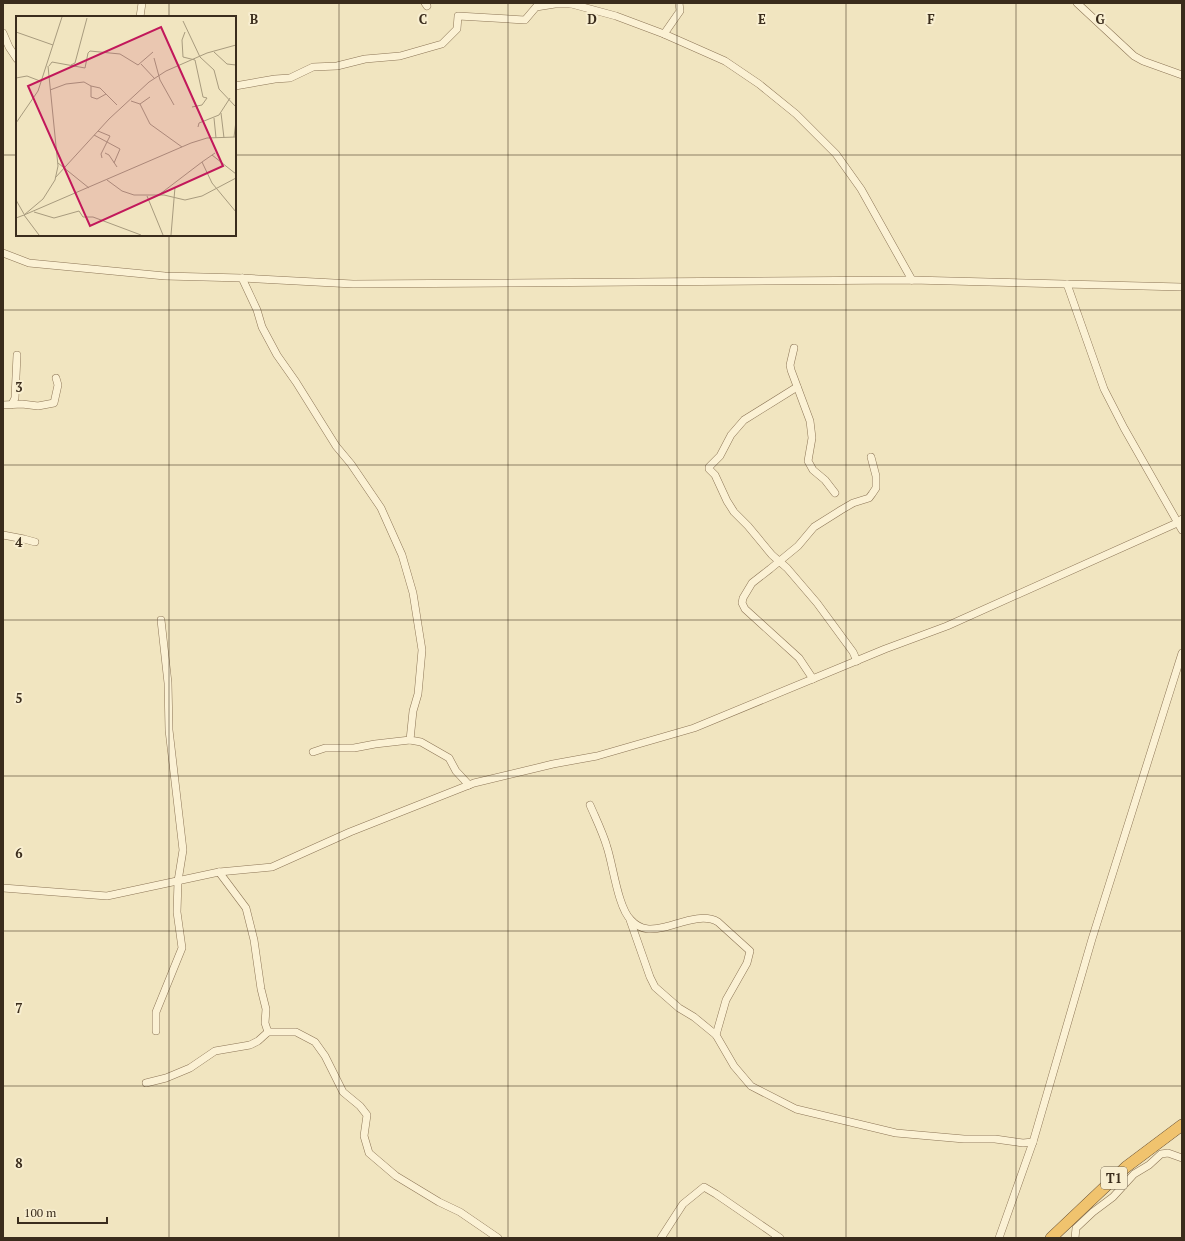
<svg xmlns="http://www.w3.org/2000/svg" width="1185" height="1241" font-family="'PT Serif',serif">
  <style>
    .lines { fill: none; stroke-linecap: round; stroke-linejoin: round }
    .minor-casing { stroke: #8c7556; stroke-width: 8 }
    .trunk-casing { stroke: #59422b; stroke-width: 12 }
    .minor { stroke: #fbf1d4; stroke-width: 7 }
    .trunk { stroke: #f0c36e; stroke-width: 11 }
    .grid { fill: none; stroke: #3a2c1c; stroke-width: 1; stroke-opacity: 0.55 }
    .labels { text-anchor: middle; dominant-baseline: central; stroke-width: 4; stroke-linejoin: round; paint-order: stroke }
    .shield { fill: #f8eed0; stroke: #736652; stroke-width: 1 }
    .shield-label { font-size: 13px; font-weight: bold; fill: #3a2c1c }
    .inset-road { fill: none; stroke: #a89b7e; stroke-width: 1 }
    .view { fill: #c2185b; fill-opacity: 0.15; stroke: #c2185b; stroke-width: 2 }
    .inset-edge { fill: none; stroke: #3a2c1c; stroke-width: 2 }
    .grid-label { font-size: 13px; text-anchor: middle; font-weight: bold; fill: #3a2c1c; stroke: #f8eed0; stroke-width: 4; stroke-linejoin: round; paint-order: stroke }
  </style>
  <rect width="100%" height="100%" fill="#f1e5c0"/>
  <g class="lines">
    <g class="minor-casing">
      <g id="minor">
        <path d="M425,3L427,6"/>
        <path d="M568,3L616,16L664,34L725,61L759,84L796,114L836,154L861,189L912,280"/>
        <path d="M1077,3L1134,56L1143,61L1182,75"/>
        <path d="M140,17L142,3"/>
        <path d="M3,33L9,47L17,59"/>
        <path d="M664,34L680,11L679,3"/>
        <path d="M235,86L275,79L290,78L313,67L337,66L365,59L400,56L442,44L457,29L458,16L525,20L536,7L555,4H570"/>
        <path d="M3,253L29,263L165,276L242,278L353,284L912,280L1182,287"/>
        <path d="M242,278L257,310L262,327L277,355L296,382L336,446L351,464L381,508L402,555L413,593L422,650L418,694L413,711L410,740L421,742L449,758L456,771L469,785"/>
        <path d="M1067,284L1104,389L1124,428L1182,530"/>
        <path d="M794,348L790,365L791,370L810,421L812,438L808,461L813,470L825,480L835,493"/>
        <path d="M797,387L744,420L731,435L720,456L709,467V469L715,475L727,501L734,512L748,526L772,555L787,568L817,603L853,652L857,661"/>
        <path d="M12,404L15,398L17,355"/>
        <path d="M3,405L22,404L38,406L54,403L58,385L56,378"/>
        <path d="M3,535L24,539L35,542"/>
        <path d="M813,679L799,658L745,609L742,603L743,598L752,583L770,569L798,546L814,527L841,510L853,503L869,498L872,494L876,488V476L871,457"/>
        <path d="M313,752L325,748H354L375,744L410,740"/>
        <path d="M590,805C596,819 603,833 607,847C613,865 618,908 631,920C641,931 652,930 665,927C681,923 703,913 718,922L750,951L747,963L726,1000L716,1035L734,1066L751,1086L796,1109L896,1133L964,1139H995L1023,1143L1033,1142"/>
        <path d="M219,872L246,908L254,940L261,989L266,1009L265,1023L268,1032"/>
        <path d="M3,888L107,896L219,872L272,867L350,832L474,783L553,764L597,756L694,728L885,649L947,626L1177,523L1182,519"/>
        <path d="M630,920L650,977L655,987L679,1008L694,1017L716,1035"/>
        <path d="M156,1031V1012L182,948L177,912L178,881L183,850L169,730L168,683L161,620"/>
        <path d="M146,1083L166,1078L190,1068L215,1051L250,1045L258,1041L268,1032H296L315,1042L325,1056L343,1092L360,1106L367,1115L364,1136L369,1153L396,1176L439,1202L460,1212L498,1238"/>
        <path d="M661,1238L683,1204L704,1187L716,1194L780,1238"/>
        <path d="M999,1238L1033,1142L1092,939L1182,653"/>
        <path d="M1075,1238L1076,1228L1093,1212L1113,1197L1134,1174L1149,1165L1161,1154L1168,1153L1182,1158"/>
      </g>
    </g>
    <g class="trunk-casing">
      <path id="trunk" d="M1051,1238L1126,1167L1182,1125"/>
    </g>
    <use href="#minor" class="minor"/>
    <use href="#trunk" class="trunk"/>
  </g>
  <path class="grid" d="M169,3V17M339,3V1238M508,3V1238M677,3V1238M846,3V1238M1016,3V1238M3,155H17M235,155H1182M169,235V1238M3,310H1182M3,465H1182M3,620H1182M3,776H1182M3,931H1182M3,1086H1182"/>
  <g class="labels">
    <rect class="shield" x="1101" y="1167" width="26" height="22" rx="3"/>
    <g class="shield-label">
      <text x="1114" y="1178">T1</text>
    </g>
  </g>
  <g transform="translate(16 16)">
    <rect width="220" height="220" fill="#f1e5c0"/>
    <path class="inset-road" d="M167,5L184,41L198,54L203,73L220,91M0,16L37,29M169,16L166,24L167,41L179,44L187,81L191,82L186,89L176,91M198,36L211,48L220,49M138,42L144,64L158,89M125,48L139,63M55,49L59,47L71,2M33,50L36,46L69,52L72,37L74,35L104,38L122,49L137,36M0,62L11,60L24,65M75,70L84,72L90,78M34,74L50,68L68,66L75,70V81L81,83L90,78L101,89M115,85L124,88L134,108L166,131M124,88L134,81M205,97L208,122M198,102L200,122M0,107L22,75L46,1M182,111L183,107L203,99L214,82M82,115L94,120L85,138L86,142M78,119L104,133L98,147M218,121L220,105M89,137L93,139L101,151M196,139L220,158M186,146L199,137M42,147L73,172M39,162L93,103L133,66L150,55L191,37L220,29M91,164L106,175L118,179H148L169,184L186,180L220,162M144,178L186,146L196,167L220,196M131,180L147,219M0,184L8,198M18,196L38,202L63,195L67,201H77L125,219M0,202L8,199L27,183L39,164L42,150L32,50M23,219L8,199L175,127L191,122L220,121M155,219L159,171"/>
    <path class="view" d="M145,11L207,150L74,210L12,70Z"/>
    <rect width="220" height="220" class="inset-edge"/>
  </g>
  <g class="grid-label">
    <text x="254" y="24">B</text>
    <text x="423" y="24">C</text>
    <text x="592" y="24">D</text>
    <text x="762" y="24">E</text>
    <text x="931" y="24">F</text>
    <text x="1100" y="24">G</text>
    <text x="19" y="392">3</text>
    <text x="19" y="547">4</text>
    <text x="19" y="703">5</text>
    <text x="19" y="858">6</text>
    <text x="19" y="1013">7</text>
    <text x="19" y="1168">8</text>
  </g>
  <rect width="1185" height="1241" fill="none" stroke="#3a2c1c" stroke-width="8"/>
  <path d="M18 1217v6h89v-6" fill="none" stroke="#3a2c1c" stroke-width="2"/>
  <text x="24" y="1217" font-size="12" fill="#3a2c1c" stroke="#f8eed0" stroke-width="3" paint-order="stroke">100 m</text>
</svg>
